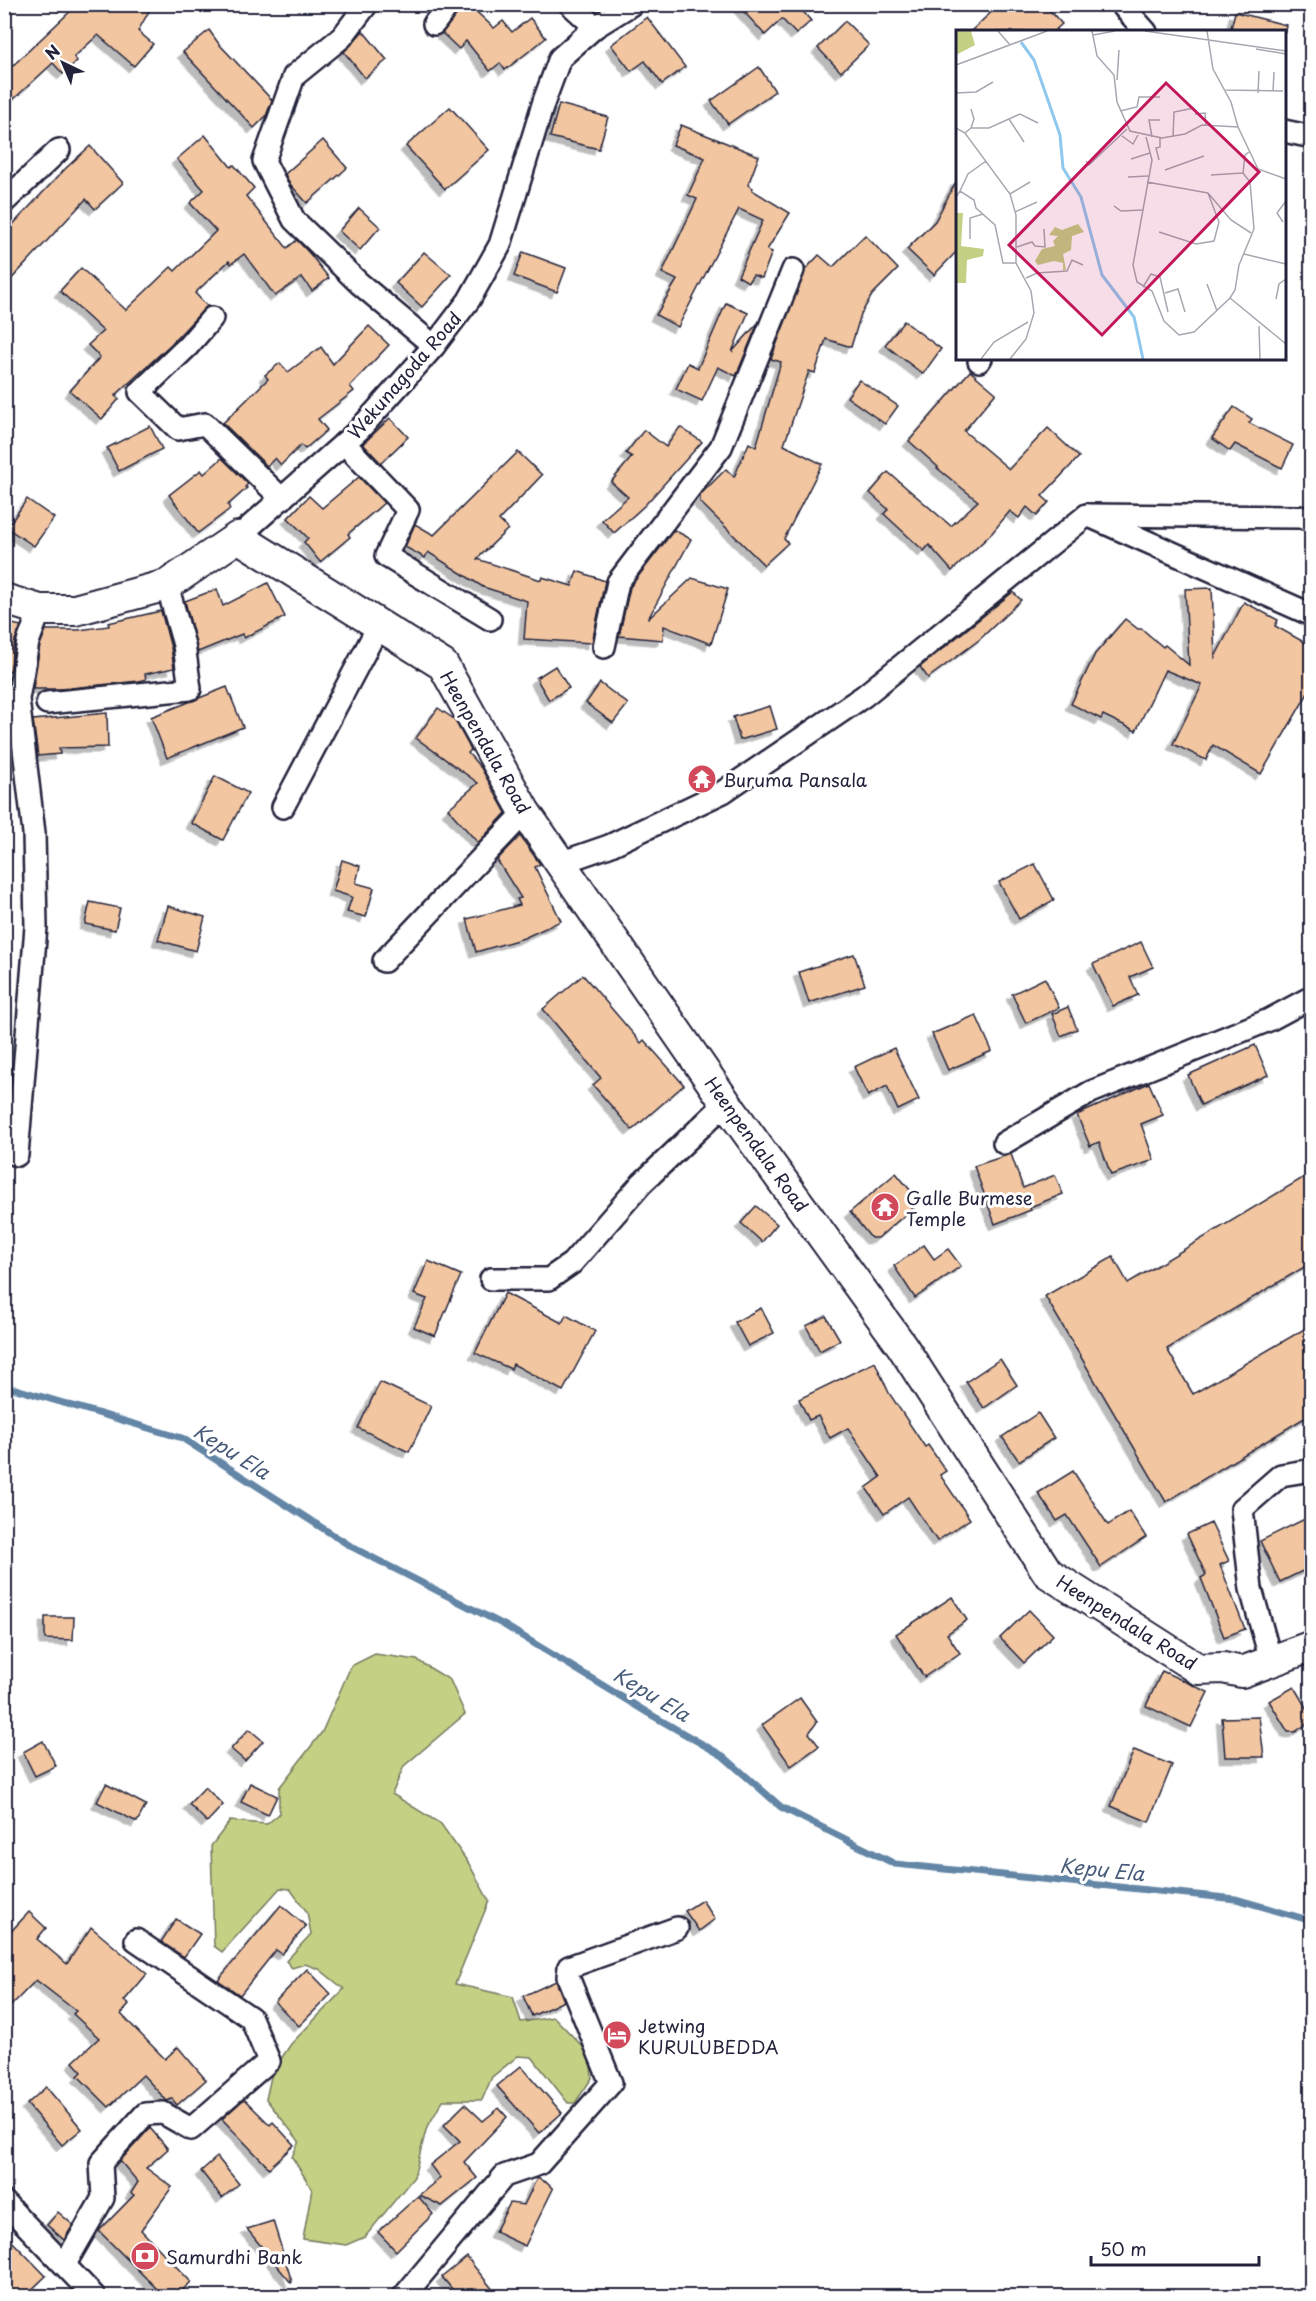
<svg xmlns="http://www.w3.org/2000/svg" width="1316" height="2301" font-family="'Playpen Sans',sans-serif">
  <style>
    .green { fill: #c4d084; stroke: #737960; stroke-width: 1.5 }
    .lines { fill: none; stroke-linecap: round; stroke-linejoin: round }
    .stream { stroke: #6386a6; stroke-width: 7 }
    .building { fill: #f2c6a1; stroke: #22223b; stroke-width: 1.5; filter: url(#shadow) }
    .street-casing { stroke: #22223b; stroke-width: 26 }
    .secondary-casing { stroke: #22223b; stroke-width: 34 }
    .street { stroke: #fff; stroke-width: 21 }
    .secondary { stroke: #fff; stroke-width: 30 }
    .labels { text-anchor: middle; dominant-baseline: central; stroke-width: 6; stroke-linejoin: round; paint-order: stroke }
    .street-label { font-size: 18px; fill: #22223b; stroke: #fff }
    .poi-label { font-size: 18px; fill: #22223b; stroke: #fff; text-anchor: start }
    .water-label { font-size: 20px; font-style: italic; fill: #485c7a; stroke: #fff }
    .inset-river { fill: none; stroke: #8fc8ee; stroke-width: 3 }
    .inset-road { fill: none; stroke: #a7a7b1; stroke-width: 1.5 }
    .view { fill: #c2185b; fill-opacity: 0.15; stroke: #c2185b; stroke-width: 3 }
    .inset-edge { fill: none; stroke: #22223b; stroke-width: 3 }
  </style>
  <defs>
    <filter id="shadow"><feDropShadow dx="-5.5" dy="5.5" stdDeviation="0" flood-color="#0004"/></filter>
  </defs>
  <rect width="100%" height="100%" fill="#fff"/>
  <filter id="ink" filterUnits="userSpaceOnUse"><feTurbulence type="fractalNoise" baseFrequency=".0167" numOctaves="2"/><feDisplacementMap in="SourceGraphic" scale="12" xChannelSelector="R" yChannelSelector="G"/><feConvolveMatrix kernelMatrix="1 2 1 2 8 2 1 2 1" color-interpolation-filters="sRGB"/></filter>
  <g filter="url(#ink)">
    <path class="green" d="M375,1654L417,1660L450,1680L465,1714L404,1766L392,1794L441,1824L469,1864L489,1901L455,1984L513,1997L521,2022L554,2017L590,2054L592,2078L575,2103H568L532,2057L518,2056L492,2077L482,2100H443L426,2130L414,2177L365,2237L346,2245L303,2239L312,2189L292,2157L299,2141L266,2099L272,2072L291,2044L344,1989L319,1969L305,1964L292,1968L286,1961L311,1934L307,1912L290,1889L280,1888L222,1952L214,1946L211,1846L230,1821L267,1824L279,1814V1788L322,1732L351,1666Z"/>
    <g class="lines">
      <path class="stream" d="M4,1389H16L182,1438L352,1547L504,1625L648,1713L723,1756L781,1807L895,1864L1236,1899L1312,1921"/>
    </g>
    <g class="building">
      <path d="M78,4H153L138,31L153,44L134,66L98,35L74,57L77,61L63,74L53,63L4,108V74Z"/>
      <path d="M465,4H468L494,28L503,21L512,32L530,18L546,38L505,70L500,63L490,71L466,41L459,49L442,33Z"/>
      <path d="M737,4H797L811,21L796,34L782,19L765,35Z"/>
      <path d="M1000,4H1044L1062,24L1053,32H970Z"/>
      <path d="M1235,12L1286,25L1285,32H1230Z"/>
      <path d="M647,17L685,67L662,84L645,61L631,71L611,45Z"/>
      <path d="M845,21L869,45L841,72L818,48Z"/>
      <path d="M209,30L219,44L272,100L266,116L254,128L183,52Z"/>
      <path d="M363,31L387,60L365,78L344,52Z"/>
      <path d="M759,67L775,91L728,124L711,101Z"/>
      <path d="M559,104L608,117L599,149L550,137Z"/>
      <path d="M450,107L489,150L445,189L406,146Z"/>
      <path d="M681,125L759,156L748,185L753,188L752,190L790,213L767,250L772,252L762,278L753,275L748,282L738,276L763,220L739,209L678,327L656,315L677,280L662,273L697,199L688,195L705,158L673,145Z"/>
      <path d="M205,135L231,167L234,165L254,188L246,196L287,248L297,240L310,254L329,278L312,291L302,277L275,296L244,254L231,264L229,261L195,293L207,306L171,344L115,396L119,399L102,419L70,391L100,357L88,345L103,331L60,291L81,268L126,310L171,267L175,271L210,237L216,231L190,203L204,190L177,159Z"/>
      <path d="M323,140L347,168L307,203L290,184L285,174Z"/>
      <path d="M90,146L123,183L95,209L86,199L4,287V234L65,169Z"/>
      <path d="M957,180V251L934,275L907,249L935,221Z"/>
      <path d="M359,208L380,227L360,250L339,231Z"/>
      <path d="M865,235L898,269L872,295L861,314L851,347L826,339L815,373L809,371L784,445L822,464L784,539L788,543L764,565L700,502V495L726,469L734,477L749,443L756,447L781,362L771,359L805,270L819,255L833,267Z"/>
      <path d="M424,252L451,275L422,307L396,283Z"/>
      <path d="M523,252L566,268L557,292L514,276Z"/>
      <path d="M726,303L748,313L732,352L758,323L736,376L718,367L702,401L676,389L688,363L698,368Z"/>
      <path d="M904,321L941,349L923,374L885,345Z"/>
      <path d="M369,326L389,345L350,386L354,391L318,419L327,430L305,449L301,445L281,465L275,458L267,466L223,423L268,379L265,375L280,363L288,372L321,347L333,364Z"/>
      <path d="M970,371L996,393L964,431L1009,469L1048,428L1079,457L1042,496L1049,502L1037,516L1027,507L1019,518L1010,511L992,533L952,571L929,545L924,551L884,514L888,509L870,493L888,472L951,526L978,501L937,468L938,467L909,441Z"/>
      <path d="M859,380L898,406L885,424L847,397Z"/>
      <path d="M1234,407L1252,419L1249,423L1293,445L1282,468L1235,444L1230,451L1212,438Z"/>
      <path d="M390,418L408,437L381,463L363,444Z"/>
      <path d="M150,426L162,449L119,471L107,448Z"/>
      <path d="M680,427L702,442L645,505L614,533L602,520L628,497L611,482L632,457L626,453L644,430L666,447Z"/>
      <path d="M518,452L542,475L499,520L508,529L477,559L541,580L542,577L572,586L577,571L605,581L592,643L524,639L527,601L483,587L428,552L425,558L405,547L415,524L434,535Z"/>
      <path d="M222,458L248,484L245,487L247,488L228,505L230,509L198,533L169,495L201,470L204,474Z"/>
      <path d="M359,477L384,503L348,534L350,537L320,562L304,542L308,538L288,518L309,496L322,508Z"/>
      <path d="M27,499L54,518L34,546L7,528Z"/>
      <path d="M674,530L691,539L648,619L692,578L728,589L711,644L664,626L663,640L619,636L630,587Z"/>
      <path d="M268,583L285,617L244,638L242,634L198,652L185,601L217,589L223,606Z"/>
      <path d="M1212,588L1215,657L1244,602L1278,620L1275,626L1311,646V688L1261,774L1213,745L1206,760L1173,744L1202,685L1165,670L1136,731L1103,715L1101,719L1071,704L1095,654L1125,619L1138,629H1142L1163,647L1165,645L1189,665L1185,589Z"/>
      <path d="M1013,592L1021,600L979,640L928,678L920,667Z"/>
      <path d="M161,611L171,648L174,668L145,674L146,679L139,681L61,689H33L40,645L46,630H79L109,626L108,623Z"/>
      <path d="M4,622L21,626L15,640L10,671L4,669Z"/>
      <path d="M555,666L569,688L549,700L536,678Z"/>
      <path d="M600,683L628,704L613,723L586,703Z"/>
      <path d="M227,687L243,727L167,758L151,717Z"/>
      <path d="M770,706L777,729L740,740L733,717Z"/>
      <path d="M438,708L454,719L471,750L468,753L481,768L506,813L478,843L448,809L478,783L416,738Z"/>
      <path d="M107,713L108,747L59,748L60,754L38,756L33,720Z"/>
      <path d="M215,776L248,793L223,840L191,823Z"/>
      <path d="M520,836L540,864L535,867L561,921L524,938L476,952L467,919L520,905L517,899L521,898L497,860Z"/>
      <path d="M342,860L360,866L356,883L374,888L366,917L347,912L352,897L333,891Z"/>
      <path d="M1035,864L1054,900L1019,919L999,882Z"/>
      <path d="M90,902L120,908L115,930L85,924Z"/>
      <path d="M168,906L205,917L196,951L158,940Z"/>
      <path d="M1141,942L1153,967L1130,977L1138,995L1113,1006L1093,964Z"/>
      <path d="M854,954L865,985L809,1003L799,972Z"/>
      <path d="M583,975L641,1043L644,1040L684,1085L632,1130L593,1085L601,1078L543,1009Z"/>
      <path d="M1045,978L1059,1008L1026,1023L1012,994Z"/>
      <path d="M1068,1007L1077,1029L1061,1036L1052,1014Z"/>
      <path d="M976,1015L992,1051L948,1070L932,1034Z"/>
      <path d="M1255,1045L1268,1075L1201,1105L1188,1075Z"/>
      <path d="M894,1048L919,1100L898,1110L887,1086L868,1096L854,1067Z"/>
      <path d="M1149,1083L1163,1115L1141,1124L1154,1160L1111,1175L1099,1142L1090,1146L1077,1115Z"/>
      <path d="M1011,1154L1023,1188L1055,1175L1063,1194L1030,1207L1031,1210L995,1224L974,1166Z"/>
      <path d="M896,1173L920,1202L878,1238H871L850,1212Z"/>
      <path d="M1311,1173V1263L1167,1349L1193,1394L1311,1325V1414L1166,1502L1045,1296L1113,1257L1128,1283Z"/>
      <path d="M756,1206L777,1224L762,1242L741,1223Z"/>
      <path d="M924,1245L934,1259L948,1249L961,1266L915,1298L894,1266Z"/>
      <path d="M428,1261L461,1275L435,1336L414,1327L427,1299L414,1294Z"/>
      <path d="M505,1293L562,1323L566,1315L595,1331L563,1391L513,1364L511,1369L475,1353Z"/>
      <path d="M761,1308L774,1333L748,1346L735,1322Z"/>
      <path d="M826,1316L840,1340L820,1351L806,1326Z"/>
      <path d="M1000,1359L1017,1385L984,1408L966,1382Z"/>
      <path d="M875,1362L889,1393L925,1447L928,1445L946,1471L940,1475L970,1519L937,1541L908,1497L884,1514L866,1488L881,1477L848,1428L830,1438L818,1416L809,1420L799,1399Z"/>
      <path d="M380,1382L431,1406L409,1452L358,1428Z"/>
      <path d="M1038,1413L1054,1438L1019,1461L1002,1437Z"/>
      <path d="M1073,1471L1108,1525L1129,1511L1146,1537L1101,1567L1067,1515L1057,1521L1038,1493Z"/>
      <path d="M1311,1516V1567L1280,1582L1260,1541Z"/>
      <path d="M1211,1523L1229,1561L1220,1565L1245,1629L1224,1637L1201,1578L1206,1575L1187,1534Z"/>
      <path d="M952,1597L967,1620L947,1634L960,1653L924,1677L896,1634Z"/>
      <path d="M1029,1610L1053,1635L1024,1663L1000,1638Z"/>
      <path d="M45,1617H74L73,1640L45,1639Z"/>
      <path d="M1162,1671L1208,1692L1191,1727L1146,1706Z"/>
      <path d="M1294,1687L1311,1716V1721L1295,1732H1288L1269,1701Z"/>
      <path d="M800,1698L817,1722L809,1733L819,1746L791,1766L762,1725Z"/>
      <path d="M1259,1717L1264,1757H1225L1222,1718Z"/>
      <path d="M249,1729L263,1741L245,1761L231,1749Z"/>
      <path d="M43,1741L56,1766L35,1776L23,1752Z"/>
      <path d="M1134,1750L1172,1765L1149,1822L1111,1806Z"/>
      <path d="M250,1783L277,1796L268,1815L241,1802Z"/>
      <path d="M106,1784L146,1805L137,1822L97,1802Z"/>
      <path d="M205,1787L223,1805L207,1822L189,1804Z"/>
      <path d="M702,1900L715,1919L699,1931L685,1911Z"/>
      <path d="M281,1905L306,1926L282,1954L276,1950L240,1995L218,1980Z"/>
      <path d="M29,1912L46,1928L37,1939L67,1964L91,1927L147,1974L124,2001L129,2005L121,2014L165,2059L178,2047L206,2080L177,2105L172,2099L167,2101L143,2075L109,2107L78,2076L82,2072L73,2062L99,2038L73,2014L76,2011L36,1980L4,2013V1939Z"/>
      <path d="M176,1919L200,1934L184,1957L161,1942Z"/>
      <path d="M307,1969L331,1994L299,2026L275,2002Z"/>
      <path d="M556,1981L564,2001L532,2016L523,1996Z"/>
      <path d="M521,2066L562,2113L539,2133L497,2086Z"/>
      <path d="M46,2087L82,2129L62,2145L27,2104Z"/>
      <path d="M244,2099L270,2125L273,2122L294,2145L269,2168L222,2119Z"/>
      <path d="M465,2104L483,2121L499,2108L507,2117L464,2162L477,2178L442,2206L419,2195L440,2178L430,2165L460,2141L444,2125Z"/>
      <path d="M150,2128L168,2149L146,2168L172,2187L141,2230L191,2282L176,2296H164L99,2231L134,2195L131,2193L138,2182L120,2161Z"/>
      <path d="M217,2157L239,2184L222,2198L201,2171Z"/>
      <path d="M537,2178L547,2183L553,2189L525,2246L495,2232L510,2203L524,2205Z"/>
      <path d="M418,2196L433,2214L396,2251L378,2232Z"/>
      <path d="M58,2212L73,2225L64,2240L47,2225Z"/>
      <path d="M273,2221L292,2282L291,2283L247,2229Z"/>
      <path d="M4,2233L46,2276L25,2296H4Z"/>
      <path d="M467,2257L473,2265L498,2296H458L442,2277Z"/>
    </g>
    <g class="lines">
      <g class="street-casing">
        <g id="street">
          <path d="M367,4L342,37L294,76L264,161L294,220L359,283L434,346"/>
          <path d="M570,4L595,27"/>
          <path d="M1121,4L1146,32"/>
          <path d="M434,24L449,4"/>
          <path d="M1284,131L1312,137"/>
          <path d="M4,202L59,150"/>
          <path d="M212,318L188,346L140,392L178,429L205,424L282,499"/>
          <path d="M979,361L981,358"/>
          <path d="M344,443L408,510L386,556L490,619"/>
          <path d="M1312,520L1300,517L1087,515L1312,615"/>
          <path d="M238,537L359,430L434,346L469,300L500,245L544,101L560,58L595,27L632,4"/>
          <path d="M604,647L618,582L721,447L793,270"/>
          <path d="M47,703L190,689L184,645L167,585"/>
          <path d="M283,807L379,625"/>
          <path d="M560,863L609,846L723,792L864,696L1087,515"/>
          <path d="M384,961L525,812"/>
          <path d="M1004,1143L1091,1092L1269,1020L1312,997"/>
          <path d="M4,1151L17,1155L36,927L34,833L18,699L28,642L40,610"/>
          <path d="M491,1279H549L572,1263L642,1183L726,1103"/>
          <path d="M1271,1661L1251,1589L1242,1509L1281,1475L1312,1470"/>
          <path d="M4,2202L94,2296"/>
          <path d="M65,2264L103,2198L101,2163L145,2114L163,2113L191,2129L269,2061L251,2018L136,1940"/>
          <path d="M404,2296L504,2176L539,2164L611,2083L568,1977L569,1967L677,1928"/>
        </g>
      </g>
      <g class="secondary-casing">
        <path id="secondary" d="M4,599L40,610H75L167,585L238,537L443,665L525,812L726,1103L902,1346L1048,1573L1198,1669L1223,1668L1242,1672L1312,1646"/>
      </g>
      <use href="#street" class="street"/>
      <use href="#secondary" class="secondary"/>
    </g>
  </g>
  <defs>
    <g id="temple-disc" transform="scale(1.5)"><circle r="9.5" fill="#d1495b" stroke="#fff"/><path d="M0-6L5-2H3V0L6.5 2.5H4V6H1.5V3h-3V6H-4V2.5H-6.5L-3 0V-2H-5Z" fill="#fff"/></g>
    <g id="hotel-disc" transform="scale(1.5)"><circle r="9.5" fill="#d1495b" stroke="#fff"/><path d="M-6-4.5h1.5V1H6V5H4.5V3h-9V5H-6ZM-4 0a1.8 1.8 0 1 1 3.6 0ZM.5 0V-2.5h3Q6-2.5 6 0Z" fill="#fff"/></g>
    <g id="bank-disc" transform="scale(1.5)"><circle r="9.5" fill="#d1495b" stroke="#fff"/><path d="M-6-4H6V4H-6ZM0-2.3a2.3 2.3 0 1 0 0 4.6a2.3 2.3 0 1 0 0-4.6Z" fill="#fff"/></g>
  </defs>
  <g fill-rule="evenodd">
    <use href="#temple-disc" x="702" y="779"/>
    <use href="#temple-disc" x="885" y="1207"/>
    <use href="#hotel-disc" x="617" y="2035"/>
    <use href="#bank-disc" x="145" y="2256"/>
  </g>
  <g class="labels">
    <g class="street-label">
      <text transform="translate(404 375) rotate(-49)">Wekunagoda Road</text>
      <text transform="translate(486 742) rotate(60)">Heenpendala Road</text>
      <text transform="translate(757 1144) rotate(54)">Heenpendala Road</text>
      <text transform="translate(1127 1622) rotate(32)">Heenpendala Road</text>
    </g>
    <g class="poi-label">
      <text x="723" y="779">Buruma Pansala</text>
      <text x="906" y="1197">Galle Burmese<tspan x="906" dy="21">Temple</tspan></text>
      <text x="638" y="2025">Jetwing<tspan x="638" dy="21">KURULUBEDDA</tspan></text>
      <text x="166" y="2256">Samurdhi Bank</text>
    </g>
    <g class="water-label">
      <text transform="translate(232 1451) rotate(32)">Kepu Ela</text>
      <text transform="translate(652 1694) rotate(31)">Kepu Ela</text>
      <text transform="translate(1102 1869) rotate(6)">Kepu Ela</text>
    </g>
  </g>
  <g transform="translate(956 30)">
    <rect width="330" height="330" fill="#fff"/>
    <path d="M0,1H15L19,15L0,25ZM0,183H7L5,216L28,219L27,226L11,230L10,253H0ZM122,194L128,202L116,206L115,220L107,224L110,240H107V233L98,231L82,235L79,231L86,219L99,216L97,211L102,206L93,205L99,197L106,200Z" fill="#c4d084"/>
    <path class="inset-river" d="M65,12L78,30L104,105L107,138L125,167L146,245L178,287L187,329"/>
    <path class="inset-road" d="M42,1L54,15M136,1L141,26L158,45L161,72L174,101L206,108L229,104L246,95L282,97L302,139L330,149M189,1L330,21M251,1L257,39L275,72L282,97M137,5L159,1M300,19L330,24M0,35L91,1M161,50L163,20M268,60L327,61M317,61L318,42M0,63L20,62L37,52M302,63L303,41M164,81L181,77L183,67H204M239,84L249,83L250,95M53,89L68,112M0,98L9,103L54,164L60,185V233L75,261L78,283L70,309L54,329M15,98L18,89L15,79M9,103L15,98H33L64,84L82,93M166,106L177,114L182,105M190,107L196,130L177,235L181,252L196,261L208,291L223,305L238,302L274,268L279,260L283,235L298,199L294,152L287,143L289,125L293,122M196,107L193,90H204M217,107L218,82L238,78M175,129L194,123M203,130L200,118L204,117V108M130,131L133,135L171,99M209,140L248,126M255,145L287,143M172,147L192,146M191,152L252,163M4,161L12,144L30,131M54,164L74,152M0,167L4,161L18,170L20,178L39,195L47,233H60M158,176L165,181L186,180M59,182L81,172M327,192L321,183L330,171M203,202L240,214L258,211L263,192L252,163L275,190L295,203M14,209V188L27,184M61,217L76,212L79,216L89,217L88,199M288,224L330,234M70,248L81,243L111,241L116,230L127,235M251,254L261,281M187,257L195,244L204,247L212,282M209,263L222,259L229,282M274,268L330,314M320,269L323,254L330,249M303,296L304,329M25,329L38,312L72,292"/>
    <path class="view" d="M210,53L303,142L146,305L53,215Z"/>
    <rect width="330" height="330" class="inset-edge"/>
  </g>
  <rect width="1316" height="2301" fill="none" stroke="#fff" stroke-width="24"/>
  <rect x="12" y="12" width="1292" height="2277" fill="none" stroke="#22223b" stroke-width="2" filter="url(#ink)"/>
  <g transform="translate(63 63) rotate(316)" stroke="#ffffff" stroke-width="4.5" paint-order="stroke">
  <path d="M0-4.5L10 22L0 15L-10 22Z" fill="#22223b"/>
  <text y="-9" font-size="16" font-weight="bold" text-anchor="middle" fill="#22223b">N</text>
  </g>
  <path d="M1091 2256v9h168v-9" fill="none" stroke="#22223b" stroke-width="3"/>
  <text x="1100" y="2256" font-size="18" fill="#22223b" stroke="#ffffff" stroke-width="4.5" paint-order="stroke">50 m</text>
</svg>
